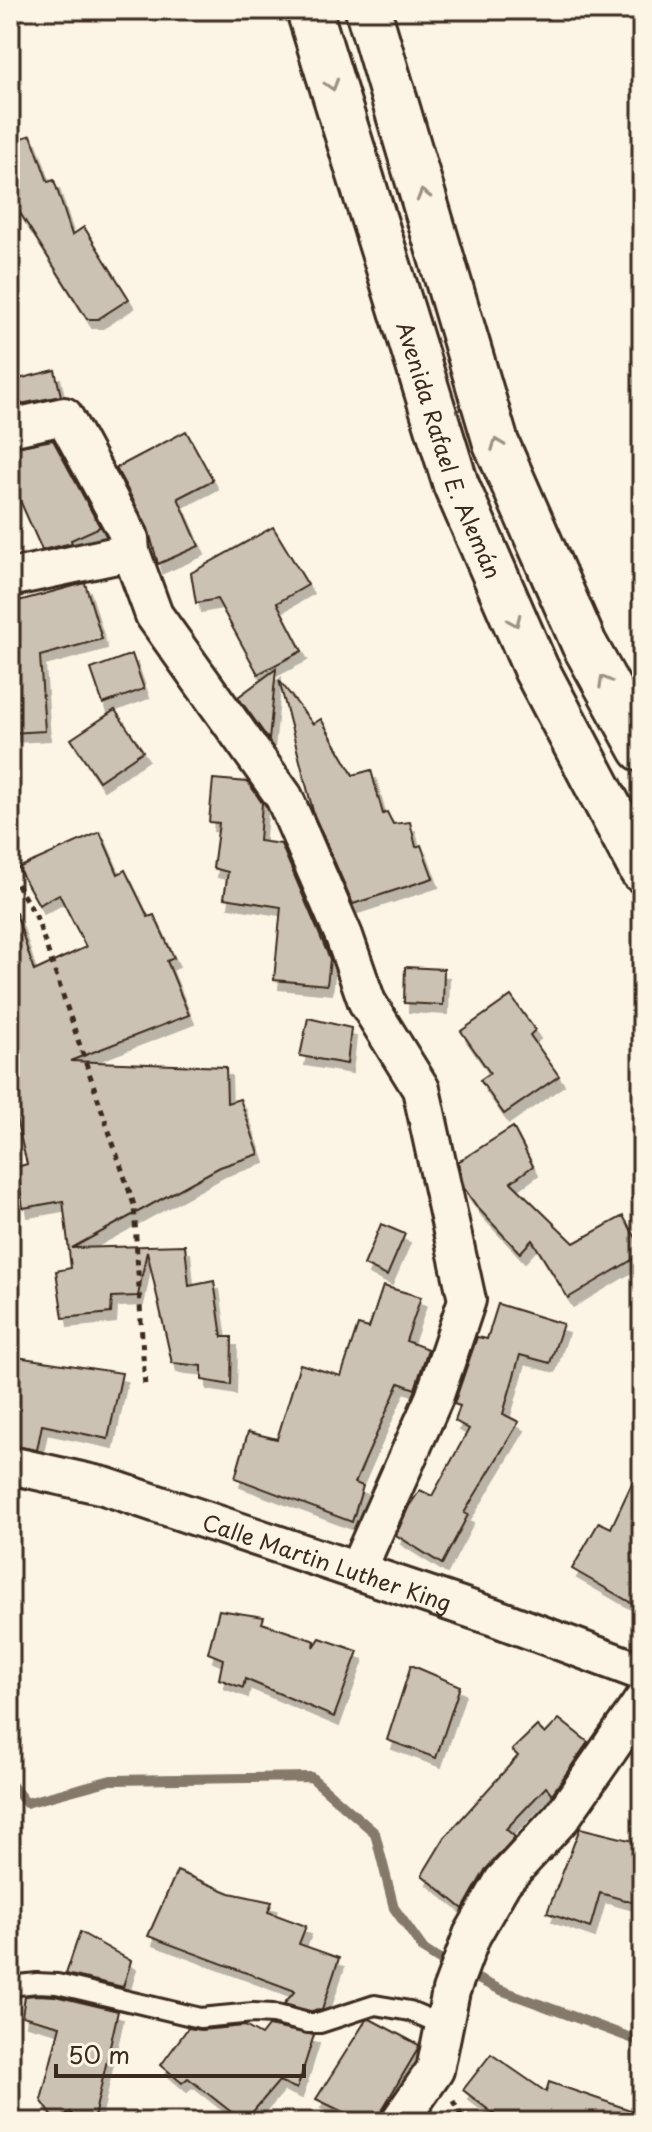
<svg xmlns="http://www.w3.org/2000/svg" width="652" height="2132" font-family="'Playpen Sans',sans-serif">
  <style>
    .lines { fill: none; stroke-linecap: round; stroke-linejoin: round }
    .stream { stroke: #85796b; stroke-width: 10 }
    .building { fill: #ccc2b3; stroke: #3b2a1e; stroke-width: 2; filter: url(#shadow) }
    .lane-casing { stroke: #3b2a1e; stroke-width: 24 }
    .street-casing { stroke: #3b2a1e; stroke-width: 42 }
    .secondary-casing { stroke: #3b2a1e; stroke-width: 50 }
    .path { stroke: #3b2a1e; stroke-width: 5; stroke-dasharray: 6 6; stroke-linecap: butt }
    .lane { stroke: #fcf5e5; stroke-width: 18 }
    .street { stroke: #fcf5e5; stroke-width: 36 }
    .secondary { stroke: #fcf5e5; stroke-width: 44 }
    .oneway { stroke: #9c9082 }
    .labels { text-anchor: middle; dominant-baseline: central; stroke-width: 7; stroke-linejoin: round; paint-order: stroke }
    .street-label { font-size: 22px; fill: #3b2a1e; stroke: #fcf5e5 }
  </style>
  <defs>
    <filter id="shadow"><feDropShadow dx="5" dy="9" stdDeviation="0" flood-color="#0004"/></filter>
  </defs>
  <rect width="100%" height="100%" fill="#fcf5e5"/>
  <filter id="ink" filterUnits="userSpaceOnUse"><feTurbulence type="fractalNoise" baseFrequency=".0125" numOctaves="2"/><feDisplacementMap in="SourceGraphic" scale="16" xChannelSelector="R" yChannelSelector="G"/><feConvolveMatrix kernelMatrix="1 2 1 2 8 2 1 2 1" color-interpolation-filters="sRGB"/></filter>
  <g filter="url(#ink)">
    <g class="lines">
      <path class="stream" d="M10,1783L26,1803L111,1780L311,1777L375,1833L394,1908L424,1950L446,1964L501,1990L642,2042"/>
    </g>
    <g class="building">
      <path d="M31,135L48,182L54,180L72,235L84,227L129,299L98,319H87L10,197V142Z"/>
      <path d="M55,370L61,396L10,406V381Z"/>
      <path d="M186,431L213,480L178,498L199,546L158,564L148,528L116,468Z"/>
      <path d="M53,440L100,527L71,540L72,543L42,550L10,478V448Z"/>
      <path d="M273,527L308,585L277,603L302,651L258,674L217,599L196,603L191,573Z"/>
      <path d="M85,583L102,639L40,656L45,731L10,733V632L19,631L11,603Z"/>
      <path d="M132,654L144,689L103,704L91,669Z"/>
      <path d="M276,669L269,740L238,697Z"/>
      <path d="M279,680L313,724L321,719L353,775L371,770L383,814L387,812L393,824L410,822L416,847L421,845L433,878L353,904L314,815Z"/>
      <path d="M115,710L143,751L99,781L71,739Z"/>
      <path d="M213,779L248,782L262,803L259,841L281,844L330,959L327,985L274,980L281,907L224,898L228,872L213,868L219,823L209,822Z"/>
      <path d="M100,832L118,874L125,870L148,917L154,915L174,958L167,961L189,1015L70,1061L226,1067L227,1103L240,1099L259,1154L220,1167L72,1248L185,1245L189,1286L214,1281L222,1337H232L231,1385L202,1380V1366L172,1363L147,1251L138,1296L112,1297L111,1313L63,1318L56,1271L71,1268L63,1201L23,1208L17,1167L27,1164L10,1094V914L16,913L34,971L86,947L59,894L39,905L18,868Z"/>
      <path d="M405,967L444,969L443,1005L404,1003Z"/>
      <path d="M511,996L535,1030L530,1035L559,1076L504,1114L480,1080L490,1073L461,1031Z"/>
      <path d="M308,1018L351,1028L347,1064L300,1056Z"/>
      <path d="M513,1127L533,1166L511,1182L574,1243L623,1216L642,1248V1254L568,1298L532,1240L520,1253L478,1208L464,1188L458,1162Z"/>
      <path d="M381,1224L405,1234L387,1276L364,1265Z"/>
      <path d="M383,1286L421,1297L406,1341L428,1349L415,1389L399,1383L355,1483L363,1486L352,1522L235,1478L248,1432L277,1439L300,1364L341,1376L358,1325L369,1328Z"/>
      <path d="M498,1304L563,1324L550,1363L520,1355L503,1414L519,1422L464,1513L468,1515L442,1564L396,1535L409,1506L420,1490L432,1496L469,1429L455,1421L460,1406L454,1404L477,1337L487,1339Z"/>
      <path d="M10,1356L122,1373L108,1439L42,1425L37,1450L10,1445Z"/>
      <path d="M642,1462V1609L572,1569L599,1522L611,1528Z"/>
      <path d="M219,1610L264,1617L262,1623L315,1641L314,1647L320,1638L358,1651L334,1717L245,1679L243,1688L219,1679L223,1659L208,1653Z"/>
      <path d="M411,1665L460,1686L436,1758L387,1740Z"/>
      <path d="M559,1719L588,1742L552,1794L546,1787L506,1829L515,1837L485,1870L463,1909L422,1875L445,1837L518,1756L512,1750L537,1726L545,1734Z"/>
      <path d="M580,1828L642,1843V1905L600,1893L590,1928L547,1913Z"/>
      <path d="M177,1871L230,1893L272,1902L268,1912L306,1926L299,1944L339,1958L322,2010L310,2011L284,2004L295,1991L148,1936Z"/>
      <path d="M80,1932L131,1961L123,1987L66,1974Z"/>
      <path d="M37,1995L55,1996L118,2011L93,2122H78L70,2112L56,2121L41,2100L60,2026L22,2016L25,1996Z"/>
      <path d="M370,2019L419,2045L418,2049L382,2110L378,2122H348L350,2115L316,2099L366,2020Z"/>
      <path d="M245,2026L261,2035L268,2026L314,2035L297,2089L279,2081L244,2122L188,2078L182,2083L161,2065L188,2028L201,2030Z"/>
      <path d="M491,2054L546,2092L549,2082L642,2114V2122H504L463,2090Z"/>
    </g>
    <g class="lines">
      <g class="lane-casing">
        <path id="lane" d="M10,1986L37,1983L57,1984L200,2018L253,2013L273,2014L308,2023H320L375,2005L410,2011L443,2025"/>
      </g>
      <g class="street-casing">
        <g id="street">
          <path d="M10,428L64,416L130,538L131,552L154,615L284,797L344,936L367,1002L421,1089L467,1300L434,1398L357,1571"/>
          <path d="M10,578L131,552"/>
          <path id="s1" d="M10,1465L104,1486L494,1617L642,1672"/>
          <path d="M399,2122L435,2070L451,1991L472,1935L503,1881L562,1817L642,1702"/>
        </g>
      </g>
      <g class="secondary-casing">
        <g id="secondary">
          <path id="s2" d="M309,10L456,485L536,669L642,870"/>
          <path d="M368,10L496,443L584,644L642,749"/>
        </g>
      </g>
      <g class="path">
        <path d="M10,874L36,916L134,1205L145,1388"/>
        <path d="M453,2101L465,2122"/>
      </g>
      <use href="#lane" class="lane"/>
      <use href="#street" class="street"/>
      <use href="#secondary" class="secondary"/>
    </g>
    <defs><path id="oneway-chevron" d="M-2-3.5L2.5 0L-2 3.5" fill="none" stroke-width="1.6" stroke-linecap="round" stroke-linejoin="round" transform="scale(2)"/></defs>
    <g class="oneway">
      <use href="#oneway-chevron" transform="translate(332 85) rotate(73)"/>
      <use href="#oneway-chevron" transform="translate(423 195) rotate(-106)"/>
      <use href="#oneway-chevron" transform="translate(497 444) rotate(-111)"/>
      <use href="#oneway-chevron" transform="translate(515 621) rotate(66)"/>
      <use href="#oneway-chevron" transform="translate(604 681) rotate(-119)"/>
    </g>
  </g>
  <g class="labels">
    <g class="street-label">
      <text stroke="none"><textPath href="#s2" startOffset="462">Avenida Rafael E. Alemán</textPath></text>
      <text stroke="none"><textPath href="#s1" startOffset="332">Calle Martin Luther King</textPath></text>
    </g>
  </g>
  <rect width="652" height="2132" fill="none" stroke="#fcf5e5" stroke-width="40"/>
  <rect x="20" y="20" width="612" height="2092" fill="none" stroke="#3b2a1e" stroke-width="3" filter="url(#ink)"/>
  <path d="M56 2064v12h248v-12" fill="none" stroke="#3b2a1e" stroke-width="4"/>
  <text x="68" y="2064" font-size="24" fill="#3b2a1e" stroke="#fcf5e5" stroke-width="6" paint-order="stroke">50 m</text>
</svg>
